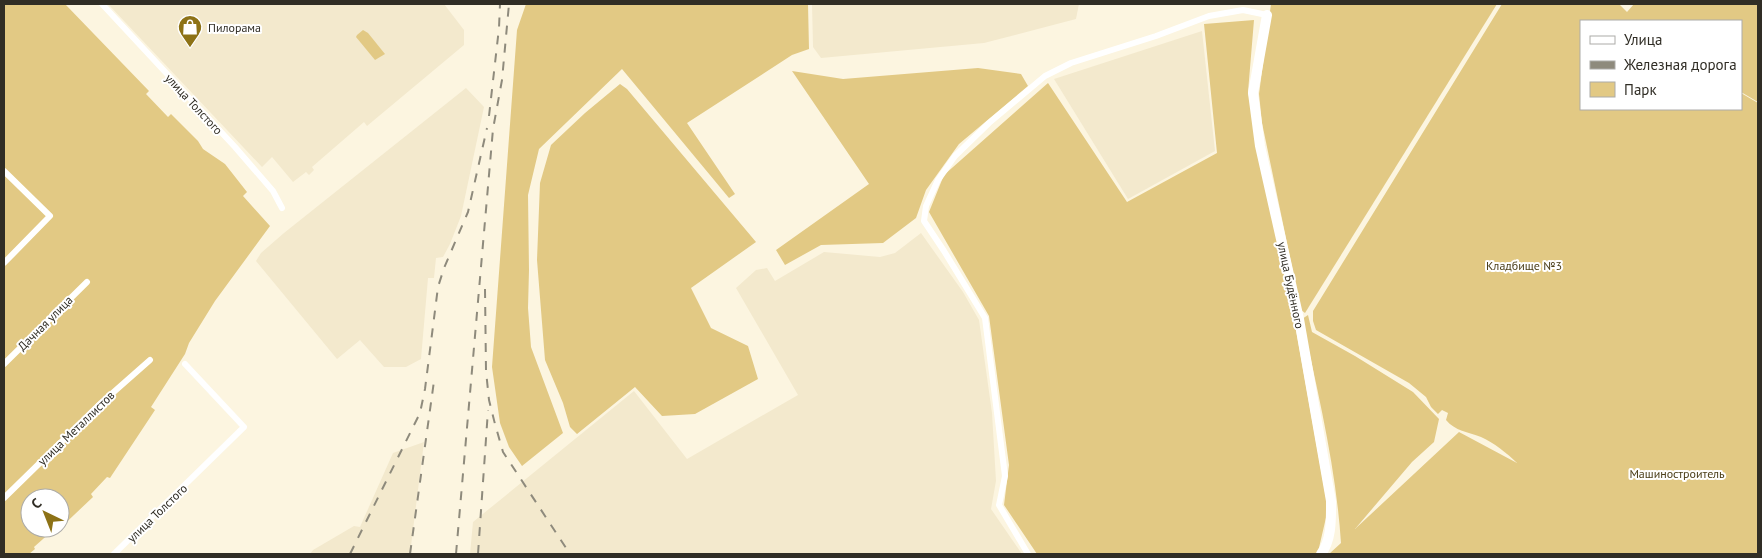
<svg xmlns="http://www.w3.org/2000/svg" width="1762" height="558" font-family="'PT Sans',sans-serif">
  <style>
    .built { fill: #f3e9cd }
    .green { fill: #e2c984; fill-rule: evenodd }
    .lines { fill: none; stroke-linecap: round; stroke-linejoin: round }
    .minor { stroke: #fff; stroke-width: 6 }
    .primary { stroke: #fff; stroke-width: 10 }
    .rail { stroke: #8e8a7c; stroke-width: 2; stroke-dasharray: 9 9; stroke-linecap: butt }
    .labels { text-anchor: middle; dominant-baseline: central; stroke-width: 4; stroke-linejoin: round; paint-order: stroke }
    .poi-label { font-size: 12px; fill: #302d25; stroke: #fff; text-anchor: start }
    .street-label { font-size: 12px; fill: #302d25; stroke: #fff }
    .park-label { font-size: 12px; fill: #4a3d17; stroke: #fff }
  </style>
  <rect width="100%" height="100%" fill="#fcf5e0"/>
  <g class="built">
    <path d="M108,4H444L464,30V45L367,126L364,122L312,167L314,170L309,175L306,172L293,182L272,157L262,167Z"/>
    <path d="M812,4H1079L1076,19L984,43L821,58L813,47Z"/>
    <path d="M1202,31L1215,151L1128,199L1054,79Z"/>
    <path d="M466,88L484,107L461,216L450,244L443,257L436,258L434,278H428L421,359L406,367H384L360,340L337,359L256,261L261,253L284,233Z"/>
    <path d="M921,233L963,292L979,320L992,413L996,481L991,509L1022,554H470L473,522L634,391L687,459L798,395L736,288L756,270L767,268L775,281L824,252L880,257L895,253Z"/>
    <path d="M424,442L410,554H310L313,550L354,526L360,527L393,453Z"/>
  </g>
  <g class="green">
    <path d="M4,4H65L149,91L146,94L168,117L171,114L198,141L203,149L225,164L247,192L243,196L270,226L215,301L189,343L185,354L151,407L155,410L110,478L107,477L91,494L93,497L55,533L52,531L34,547L35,549L29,554H4ZM30,498H60V528H30Z"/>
    <path d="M526,4H808L809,49L792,55L687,123L735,194L729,198L622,69L539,149L528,195L529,270L528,308L531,347L563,433L522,466L509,447L500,423L492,367L517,30Z"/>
    <path d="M1271,4H1497L1305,313L1301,310L1262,123L1259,94Z"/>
    <path d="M1502,4H1619L1627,12L1634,4H1758V102L1741,92V21H1581V109H1741V93L1758,103V554H1329L1341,543C1336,467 1318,393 1302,319L1308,315L1312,332L1355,356L1413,392L1439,419L1434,442L1412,462L1355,529L1459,432L1517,463C1508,454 1493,442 1481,437C1468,432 1455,431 1446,420L1448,413L1442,410L1438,414L1431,407L1426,397L1409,383L1316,330L1313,321V311Z"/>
    <path d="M1254,20L1248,92L1296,330L1328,509L1318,552L1316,554H1037L1004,505L1009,465L989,316L929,212L944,175L1048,83L1127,202L1217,153L1204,24Z"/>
    <path d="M363,30L368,33L385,54L375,60L356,37L357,35Z"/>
    <path d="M978,68L1021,74L1028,86L959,144L926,190L916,218L883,243L821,245L785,265L776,250L869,184L792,71L843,79Z"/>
    <path d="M620,84L627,89L756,242L691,288L711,328L748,346L758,379L695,414L662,416L635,387L577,434L570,427L563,403L545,360L537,260L540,183L551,145L585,113Z"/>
  </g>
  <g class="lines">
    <g class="minor">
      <path d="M102,4L235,147L273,191L282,208"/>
      <path d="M4,171L50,216L4,263"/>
      <path d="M4,364L87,282"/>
      <path d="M4,498L99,405L150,360"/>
      <path d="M114,554L244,427L185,364"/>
      <path d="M1028,554L999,505L1005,476L985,318L944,251L924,221L926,206L938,180L955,156L989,123L1045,76L1071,63L1156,36L1209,16L1243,10L1267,15"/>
    </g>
    <path class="primary" d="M1267,15L1253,93L1260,146L1299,319L1331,501C1331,519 1332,539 1321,554"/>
    <g class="rail">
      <path d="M489,116L499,28L500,4"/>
      <path d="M485,289L486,371L489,400L495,424L503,452L570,554"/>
      <path d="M350,554L420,413L425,389L438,287L444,268L468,212L487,128"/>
      <path d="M410,554L434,381"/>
      <path d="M456,554L493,129L502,80L509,4"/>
      <path d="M478,554L488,410"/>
    </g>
  </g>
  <defs>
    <g id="shop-pin" transform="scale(1.25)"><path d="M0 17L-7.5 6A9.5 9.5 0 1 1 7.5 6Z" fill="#8d7216" stroke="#fff"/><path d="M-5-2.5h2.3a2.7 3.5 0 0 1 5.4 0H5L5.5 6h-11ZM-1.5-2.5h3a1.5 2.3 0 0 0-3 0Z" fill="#fff"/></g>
  </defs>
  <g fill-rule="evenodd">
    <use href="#shop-pin" x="190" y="27"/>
  </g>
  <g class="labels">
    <g class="poi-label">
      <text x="208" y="27">Пилорама</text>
    </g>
    <g class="street-label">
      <text transform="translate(194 104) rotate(47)">улица Толстого</text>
      <text transform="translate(1291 285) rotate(78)">улица Будённого</text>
      <text transform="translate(45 323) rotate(-45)">Дачная улица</text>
      <text transform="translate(76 428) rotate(-44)">улица Металлистов</text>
      <text transform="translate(157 513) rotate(-44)">улица Толстого</text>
    </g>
    <g class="park-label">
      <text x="1524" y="265">Кладбище №3</text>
      <text x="1677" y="473">Машиностроитель</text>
    </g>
  </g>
  <rect width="1762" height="558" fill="none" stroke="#302d25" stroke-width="10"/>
  <rect x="1580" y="20" width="162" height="90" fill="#ffffff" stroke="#acaba8"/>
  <rect x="1590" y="36" width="25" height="8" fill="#ffffff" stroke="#acaba8"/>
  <text x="1624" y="45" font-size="15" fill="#302d25">Улица</text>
  <rect x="1590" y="61" width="25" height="8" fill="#8e8a7c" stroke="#acaba8"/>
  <text x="1624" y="70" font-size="15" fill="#302d25">Железная дорога</text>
  <rect x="1590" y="82" width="25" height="15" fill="#e2c984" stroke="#acaba8"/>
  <text x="1624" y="95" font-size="15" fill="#302d25">Парк</text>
  <g transform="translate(45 513) rotate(317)"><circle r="24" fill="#ffffff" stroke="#acaba8"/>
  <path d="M0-4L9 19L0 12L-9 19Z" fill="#8d7216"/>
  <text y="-8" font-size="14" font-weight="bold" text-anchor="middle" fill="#302d25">С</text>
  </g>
</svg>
